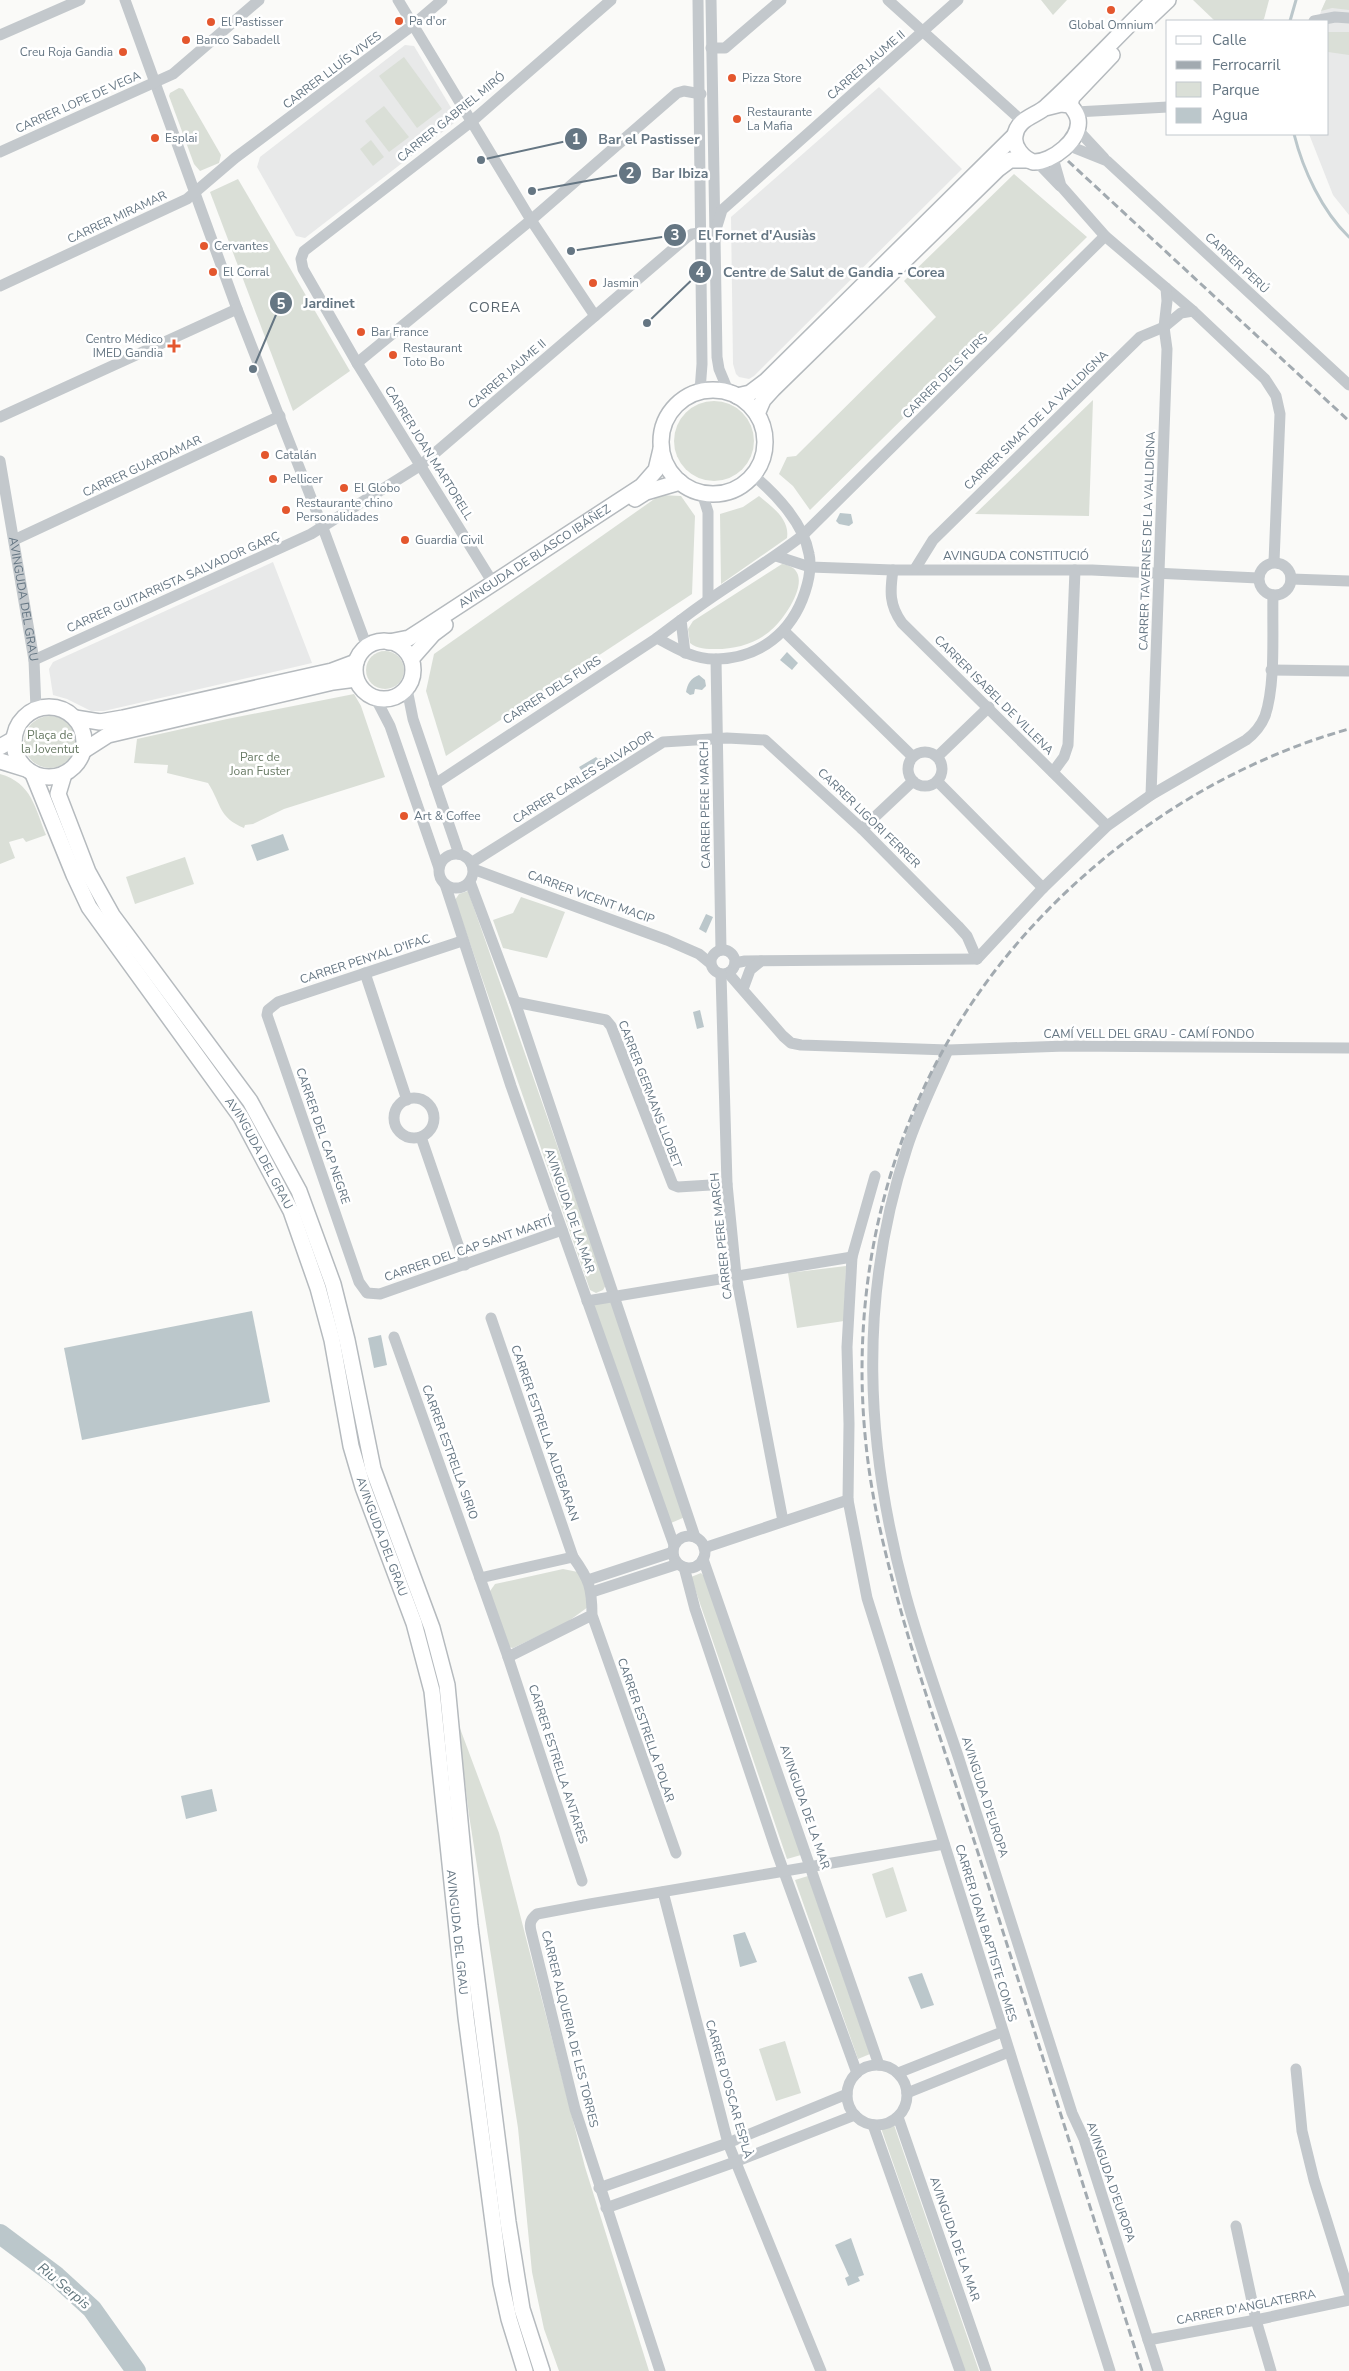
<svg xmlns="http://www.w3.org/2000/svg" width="1349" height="2371" font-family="'Nunito Sans',sans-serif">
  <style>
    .built { fill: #e8e9e9 }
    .green { fill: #dadfd7 }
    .water { fill: #bbc7cb }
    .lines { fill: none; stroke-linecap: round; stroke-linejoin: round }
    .stream { stroke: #bbc7cb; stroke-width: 3 }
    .river { stroke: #bbc7cb; stroke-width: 20 }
    .major-casing { stroke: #b5babe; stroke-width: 18 }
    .minor { stroke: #c3c8cc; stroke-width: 11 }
    .major { stroke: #fff; stroke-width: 15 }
    .rail { stroke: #a2aab0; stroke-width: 3; stroke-dasharray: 8 4; stroke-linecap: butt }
    .poi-dot { fill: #e4572e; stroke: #fff; stroke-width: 2 }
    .labels { text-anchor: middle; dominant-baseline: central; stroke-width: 5; stroke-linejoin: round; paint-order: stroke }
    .poi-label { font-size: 12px; fill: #657683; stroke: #fff; text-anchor: start }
    .street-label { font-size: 12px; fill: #657683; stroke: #fff }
    .park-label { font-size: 12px; fill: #687a64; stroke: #fff }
    .neighbourhood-label { font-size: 14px; letter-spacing: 1px; fill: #57646e; stroke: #fff }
    .water-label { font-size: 14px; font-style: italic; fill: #60757c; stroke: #fff }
    .leader { fill: none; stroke: #657683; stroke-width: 2 }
    .callout-dot { fill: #657683; stroke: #fff; stroke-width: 2 }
    .mark-label { font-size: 15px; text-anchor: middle; font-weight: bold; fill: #fff }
    .callout-label { font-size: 14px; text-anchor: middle; font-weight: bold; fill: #657683; stroke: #fff; stroke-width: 5; stroke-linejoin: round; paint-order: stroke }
  </style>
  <rect width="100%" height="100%" fill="#fafaf8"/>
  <g class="built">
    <path d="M1326,0H1349V215L1333,195L1309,134H1328V21H1317Z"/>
    <path d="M405,45L414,46L456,116L454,123L305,238L296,236L257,167L260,157Z"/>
    <path d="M879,87L962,169L754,376L749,379L739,377L736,374L733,364L731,217Z"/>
    <path d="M273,562L312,663L104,711H91L67,699L53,695L49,669L53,662Z"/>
  </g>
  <g class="green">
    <path d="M1041,0H1067L1053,15Z"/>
    <path d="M1193,0H1269L1264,19L1260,21H1215Z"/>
    <path d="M1326,0H1349V10L1332,8L1321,11Z"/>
    <path d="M1328,32H1349V55L1328,52Z"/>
    <path d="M404,57L442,109L417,128L379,76Z"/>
    <path d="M179,88L183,89L221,155L219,163L200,171L194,164L169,96L170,93Z"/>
    <path d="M384,106L409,137L389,152L365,121Z"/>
    <path d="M371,140L384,157L373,166L360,149Z"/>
    <path d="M1014,174L1087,237L810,510L793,486L779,474L787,457L796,456L800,452L936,317L904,281Z"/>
    <path d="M238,179L350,371L293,411L210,192Z"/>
    <path d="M1093,400L1089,516L975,514Z"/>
    <circle cx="714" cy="441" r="40"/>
    <path d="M660,495L681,496L695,516L692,594L446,756L426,691L434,654Z"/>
    <path d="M759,496C772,507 790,519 787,538L721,584L720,514L743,507Z"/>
    <path d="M782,564C819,569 786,619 769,632C754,644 735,649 716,649C707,649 697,649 690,643L688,629L693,621Z"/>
    <circle cx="385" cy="670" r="19"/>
    <path d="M354,694L361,706L385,777L284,809L253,824L245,825L244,828C218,817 222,805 208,783L167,773L168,765L134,763L137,739L227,719Z"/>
    <circle cx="50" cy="742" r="26"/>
    <path d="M0,774C32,783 35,808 46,835L26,842L23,838L9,842L15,858L0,864Z"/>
    <path d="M185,857L194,884L135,904L126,877Z"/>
    <path d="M468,891L606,1285L603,1290L596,1293L590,1290L455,900L459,894Z"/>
    <path d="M521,897L565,912L547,958L503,948L493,920L513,913Z"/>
    <path d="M846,1266L844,1321L797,1328L788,1273Z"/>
    <path d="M595,1302H611L685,1517L671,1523L594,1309Z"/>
    <path d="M563,1569L578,1572L587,1590L588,1607L566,1623L513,1648L508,1647L488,1594L495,1584Z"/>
    <path d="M701,1573L704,1576L801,1855L787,1859L691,1577Z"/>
    <path d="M458,1723L499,1833L585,2167L649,2371H559L544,2329L532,2272L518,2128L469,1815Z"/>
    <path d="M893,1867L907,1911L886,1918L872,1874Z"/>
    <path d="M808,1876L870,2054L858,2059L795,1880Z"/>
    <path d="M785,2041L801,2093L776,2101L759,2049Z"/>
    <path d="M893,2122L979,2371H965L881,2128Z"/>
  </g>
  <g class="water">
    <path d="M840,513L851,514L853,523L849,526L839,524L836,521Z"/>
    <path d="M787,652L798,663L792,670L780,660Z"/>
    <path d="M699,675L705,680L706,686L702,690L695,689L694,694L690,695L686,692C688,683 690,679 699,675Z"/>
    <path d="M640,736L643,742L630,750L629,744Z"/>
    <path d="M596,757L598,759L601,758V766L585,776L579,767Z"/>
    <path d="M283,834L289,850L257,861L251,845Z"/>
    <path d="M706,914L713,917L706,933L699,929Z"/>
    <path d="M700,1010L704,1027L697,1029L693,1012Z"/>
    <path d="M252,1311L270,1402L82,1440L64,1348Z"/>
    <path d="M381,1335L387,1365L374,1368L368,1338Z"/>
    <path d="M212,1789L217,1811L186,1819L181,1796Z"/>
    <path d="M745,1932L757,1962L740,1967L733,1935Z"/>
    <path d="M922,1973L934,2005L921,2009L908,1977Z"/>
    <path d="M851,2238L864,2275L858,2277L860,2281L848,2286L845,2278L849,2276L835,2245Z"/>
  </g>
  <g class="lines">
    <g class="stream">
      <path d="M1290,21L1296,0"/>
      <path d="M1294,134C1303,170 1322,211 1349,237"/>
    </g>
    <path class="river" d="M0,2234L56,2276L92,2309L136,2371"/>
    <g class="major-casing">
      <g id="major">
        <path d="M1149,18L1168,0"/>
        <path d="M1070,105L1072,97L1112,55"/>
        <path d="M1045,108L1061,104L1070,105C1074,110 1077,113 1078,119C1082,139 1052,163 1033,162C1023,158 1013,147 1015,136C1017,118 1037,116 1047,106C1084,72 1118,35 1154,0"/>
        <circle cx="713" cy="442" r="52"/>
        <path d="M737,396L750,393L766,381L1014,136"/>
        <path d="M757,414L763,400L773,389L998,169L1010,160H1028"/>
        <path d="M635,499L646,492L680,482"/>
        <circle cx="384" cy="670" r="29"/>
        <path id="s2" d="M389,642L409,638L423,629L642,486L656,470L661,449"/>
        <path d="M411,659L433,634L445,625"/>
        <circle cx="49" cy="742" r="35"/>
        <path d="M75,718L100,722L123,718L332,671L356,662"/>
        <path d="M0,747L14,739"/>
        <path d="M83,751L108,735L333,682L356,679"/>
        <path d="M0,761L26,769"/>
        <path id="s3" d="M33,774L74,875L89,907L241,1117L291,1211L318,1288L332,1340L351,1446L363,1487L414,1623L432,1691L466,2017L501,2283L509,2319L525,2371"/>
        <path d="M64,774L58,794L88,872L112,915L250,1101L299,1191L333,1284L347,1340L373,1469L432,1628L447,1685L470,1926L508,2222L522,2309L542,2371"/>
      </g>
    </g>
    <g class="minor">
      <path d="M125,0L237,309L323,528L367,647"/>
      <path d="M398,0L531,220L595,316"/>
      <path d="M698,0L702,364L700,391"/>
      <path d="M711,0L717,357L719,369L729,393"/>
      <path d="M888,0L1022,121"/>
      <path d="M1314,21L1335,17L1349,18"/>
      <path d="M0,35L80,0"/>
      <path d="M711,48H725L781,0"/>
      <path d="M1076,112L1168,107"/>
      <path d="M1077,129L1104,158"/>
      <path d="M1067,145L1107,161L1349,385"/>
      <path d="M0,152L173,74L259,0"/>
      <path d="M1053,158L1061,186L1105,236L1193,311L1265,379L1276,396L1280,414L1274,562"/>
      <path d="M1037,162L1060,186"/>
      <path d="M717,226L722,210L958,0"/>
      <path d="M0,286L187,199L235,158L413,25L442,0"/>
      <path d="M357,363L531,220L677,93L684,91L701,94"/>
      <path d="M0,417L237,309"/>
      <path id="s1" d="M0,461L34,660L36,709"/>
      <path d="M702,493L708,512V599"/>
      <path d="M14,540L280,416"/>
      <path d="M776,556L810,567L893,570H1092L1258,578"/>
      <circle cx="1275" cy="579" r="16"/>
      <path d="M915,569L933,540L1140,337L1164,327L1181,313L1193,311"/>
      <path d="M893,570C890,591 889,605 902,623L1107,826"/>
      <path d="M1291,579L1349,581"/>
      <path d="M493,583L357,363L303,269L301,259L304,251L471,122L611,0"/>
      <path d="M784,631L913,757"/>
      <path d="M657,638L681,620"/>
      <path d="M685,653L681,620C720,589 764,566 803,535L1105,236"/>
      <path d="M716,659L721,950"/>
      <path d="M34,660L311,534L421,465L686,238L692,234L700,233"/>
      <path d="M1271,670L1349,671"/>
      <path d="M407,689L413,719L459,854"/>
      <path d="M376,699L390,726L439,868"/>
      <circle cx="925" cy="769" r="17"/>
      <path d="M937,757L989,707"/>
      <path d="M1053,772L1064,757L1068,745L1075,570"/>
      <path d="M937,781L1043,888"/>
      <path d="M435,784L657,638C675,648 695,660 717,659C760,658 792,632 805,592C809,580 812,568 809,554C804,524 776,494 753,475"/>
      <path d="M1151,795L1167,349L1164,327L1167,301L1166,288"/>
      <path d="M862,829L913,781"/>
      <circle cx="456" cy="871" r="17"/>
      <path d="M471,863L663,742L727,738L765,740L862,829L958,926L967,936L977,959"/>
      <path d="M473,869L667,940L699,954L710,963"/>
      <path d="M470,882L515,1002L695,1537"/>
      <path d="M445,884L511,1086L674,1545"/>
      <path d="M462,941L278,1002L268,1010L267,1015L359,1282L367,1293L380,1294L562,1230"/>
      <circle cx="723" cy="962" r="12"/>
      <path d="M977,959L1043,888L1107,826L1151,795L1246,740C1254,734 1261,726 1265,716C1276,684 1272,630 1273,595"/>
      <path d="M735,963L745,961L977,959"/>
      <path d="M365,973L407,1100"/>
      <path d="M728,973L783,1036L791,1043L801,1045L948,1050L1066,1046L1349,1048"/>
      <path d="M721,974L727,1184L736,1275L783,1521"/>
      <path d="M743,989L750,970L761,961"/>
      <path d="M515,1002L606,1020L611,1026L673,1185L678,1187L727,1184"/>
      <path d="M948,1050C934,1082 918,1114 907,1148C858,1297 865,1445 906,1596C921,1651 941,1705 959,1759C996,1877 1034,1995 1072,2113L1084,2139L1158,2371"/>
      <circle cx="414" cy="1118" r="20"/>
      <path d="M421,1137L465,1265"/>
      <path d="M875,1176L852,1257L847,1347L849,1424L848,1500L867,1598L1110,2371"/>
      <path d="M587,1301L852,1257"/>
      <path d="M491,1318L573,1557"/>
      <path d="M394,1337L480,1578"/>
      <circle cx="689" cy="1552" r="16"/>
      <path d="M704,1548L848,1500"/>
      <path d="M703,1559L879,2065"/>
      <path d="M684,1567L695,1609L776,1850L857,2073"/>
      <path d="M588,1580L673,1552"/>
      <path d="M592,1592L678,1564"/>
      <path d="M592,1615L508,1657L480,1578L573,1557C589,1579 592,1588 592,1615L676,1853"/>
      <path d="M508,1657L582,1881"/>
      <path d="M663,1892L728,2143L821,2371"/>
      <circle cx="877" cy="2095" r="30"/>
      <path d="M1296,2069L1302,2131L1314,2180L1349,2292"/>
      <path d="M898,2073L1002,2032"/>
      <path d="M907,2093L1009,2052"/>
      <path d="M898,2117L986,2371"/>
      <path d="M873,2125L960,2371"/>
      <path d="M599,2188L728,2143L847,2094"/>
      <path d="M606,2208L735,2162L855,2115"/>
      <path d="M1236,2226L1256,2320L1271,2371"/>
      <path d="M1148,2340L1256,2320L1349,2300"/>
      <path d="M660,2371L575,2109L531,1931C529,1923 531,1919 537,1914L590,1904L944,1844"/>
    </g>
    <use href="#major" class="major"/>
    <g class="rail">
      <path d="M1068,161L1349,421"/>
      <path d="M1142,2371C1088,2200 1034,2030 980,1859C944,1747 903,1635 878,1520C833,1309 883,1091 1029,930C1113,837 1227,763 1349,729"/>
    </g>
  </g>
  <g class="poi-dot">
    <circle cx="1111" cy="10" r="5"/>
    <circle cx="399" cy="21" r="5"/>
    <circle cx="211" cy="22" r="5"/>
    <circle cx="186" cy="40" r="5"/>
    <circle cx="123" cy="52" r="5"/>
    <circle cx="732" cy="78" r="5"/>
    <circle cx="737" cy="119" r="5"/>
    <circle cx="155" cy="138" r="5"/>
    <circle cx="204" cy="246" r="5"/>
    <circle cx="213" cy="272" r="5"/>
    <circle cx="593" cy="283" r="5"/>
    <circle cx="361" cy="332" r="5"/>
    <path d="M171.5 338.5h5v5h5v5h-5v5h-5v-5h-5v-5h5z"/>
    <circle cx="393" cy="355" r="5"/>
    <circle cx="265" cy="455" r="5"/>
    <circle cx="273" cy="479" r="5"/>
    <circle cx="344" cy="488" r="5"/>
    <circle cx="286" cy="510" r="5"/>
    <circle cx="405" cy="540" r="5"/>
    <circle cx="404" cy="816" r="5"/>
  </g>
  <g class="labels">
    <g class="poi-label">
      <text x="409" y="21">Pa d'or</text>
      <text x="221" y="22">El Pastisser</text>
      <text x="1111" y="25" text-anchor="middle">Global Omnium</text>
      <text x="196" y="40">Banco Sabadell</text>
      <text x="113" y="52" text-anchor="end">Creu Roja Gandia</text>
      <text x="742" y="78">Pizza Store</text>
      <text x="747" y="112">Restaurante<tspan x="747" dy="14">La Mafia</tspan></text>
      <text x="165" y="138">Esplai</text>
      <text x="214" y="246">Cervantes</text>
      <text x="223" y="272">El Corral</text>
      <text x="603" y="283">Jasmin</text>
      <text x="371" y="332">Bar France</text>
      <text x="163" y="339" text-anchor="end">Centro Médico<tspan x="163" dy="14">IMED Gandia</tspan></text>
      <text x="403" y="348">Restaurant<tspan x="403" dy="14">Toto Bo</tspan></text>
      <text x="275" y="455">Catalán</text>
      <text x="283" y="479">Pellicer</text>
      <text x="354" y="488">El Globo</text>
      <text x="296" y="503">Restaurante chino<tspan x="296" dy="14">Personalidades</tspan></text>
      <text x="415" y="540">Guardia Civil</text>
      <text x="414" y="816">Art &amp; Coffee</text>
    </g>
    <g class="street-label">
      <text transform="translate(866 65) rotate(-41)">CARRER JAUME II</text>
      <text transform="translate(332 70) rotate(-37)">CARRER LLUÍS VIVES</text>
      <text transform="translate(78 102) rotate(-24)">CARRER LOPE DE VEGA</text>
      <text transform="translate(451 117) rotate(-39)">CARRER GABRIEL MIRÓ</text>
      <text transform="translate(117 217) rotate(-25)">CARRER MIRAMAR</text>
      <text transform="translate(1237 263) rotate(43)">CARRER PERÚ</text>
      <text transform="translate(507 374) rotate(-41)">CARRER JAUME II</text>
      <text transform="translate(945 376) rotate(-45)">CARRER DELS FURS</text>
      <text transform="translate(1036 420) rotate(-44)">CARRER SIMAT DE LA VALLDIGNA</text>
      <text transform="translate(429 453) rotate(58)">CARRER JOAN MARTORELL</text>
      <text transform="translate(142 466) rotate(-25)">CARRER GUARDAMAR</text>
      <text transform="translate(1147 541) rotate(-88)">CARRER TAVERNES DE LA VALLDIGNA</text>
      <text stroke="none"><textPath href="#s2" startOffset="170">AVINGUDA DE BLASCO IBÁÑEZ</textPath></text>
      <text x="1016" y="556">AVINGUDA CONSTITUCIÓ</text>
      <text transform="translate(173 582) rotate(-24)">CARRER GUITARRISTA SALVADOR GARÇ</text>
      <text stroke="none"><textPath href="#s1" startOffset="140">AVINGUDA DEL GRAU</textPath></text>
      <text transform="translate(552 690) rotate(-33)">CARRER DELS FURS</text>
      <text transform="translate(994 695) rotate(45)">CARRER ISABEL DE VILLENA</text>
      <text transform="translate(583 777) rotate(-32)">CARRER CARLES SALVADOR</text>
      <text transform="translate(705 805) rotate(-91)">CARRER PERE MARCH</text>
      <text transform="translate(869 818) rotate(44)">CARRER LIGORI FERRER</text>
      <text transform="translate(591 897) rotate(20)">CARRER VICENT MACIP</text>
      <text transform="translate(365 959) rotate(-18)">CARRER PENYAL D'IFAC</text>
      <text x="1149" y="1034">CAMÍ VELL DEL GRAU - CAMÍ FONDO</text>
      <text transform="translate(650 1094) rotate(69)">CARRER GERMANS LLOBET</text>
      <text transform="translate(323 1136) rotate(71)">CARRER DEL CAP NEGRE</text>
      <text stroke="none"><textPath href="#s3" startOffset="444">AVINGUDA DEL GRAU</textPath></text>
      <text transform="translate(570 1211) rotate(71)">AVINGUDA DE LA MAR</text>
      <text transform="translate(721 1236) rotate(-96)">CARRER PERE MARCH</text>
      <text transform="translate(468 1249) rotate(-19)">CARRER DEL CAP SANT MARTÍ</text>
      <text transform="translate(545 1433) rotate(71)">CARRER ESTRELLA ALDEBARAN</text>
      <text transform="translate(450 1452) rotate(70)">CARRER ESTRELLA SIRIO</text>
      <text stroke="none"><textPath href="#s3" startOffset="849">AVINGUDA DEL GRAU</textPath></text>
      <text transform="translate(646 1730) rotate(71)">CARRER ESTRELLA POLAR</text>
      <text transform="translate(558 1764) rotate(72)">CARRER ESTRELLA ANTARES</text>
      <text transform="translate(985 1797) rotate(72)">AVINGUDA D'EUROPA</text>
      <text transform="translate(805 1807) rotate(71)">AVINGUDA DE LA MAR</text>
      <text stroke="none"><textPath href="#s3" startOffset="1254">AVINGUDA DEL GRAU</textPath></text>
      <text transform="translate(986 1933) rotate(73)">CARRER JOAN BAPTISTE COMES</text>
      <text transform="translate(570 2029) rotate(76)">CARRER ALQUERIA DE LES TORRES</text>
      <text transform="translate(729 2089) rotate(74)">CARRER D'OSCAR ESPLÀ</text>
      <text transform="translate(1111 2182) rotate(71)">AVINGUDA D'EUROPA</text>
      <text transform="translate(955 2239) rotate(71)">AVINGUDA DE LA MAR</text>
      <text transform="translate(1246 2307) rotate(-11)">CARRER D'ANGLATERRA</text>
    </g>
    <g class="park-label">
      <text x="50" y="735">Plaça de<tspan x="50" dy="14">la Joventut</tspan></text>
      <text x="260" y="757">Parc de<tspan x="260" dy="14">Joan Fuster</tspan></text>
    </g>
    <g class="neighbourhood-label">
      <text x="495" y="307">COREA</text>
    </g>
    <g class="water-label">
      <text transform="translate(64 2286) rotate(40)">Riu Serpis</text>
    </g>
  </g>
  <path class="leader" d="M481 160L576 139M532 191L630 173M571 251L675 235M647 323L700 272M253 369L281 303"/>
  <g class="callout-dot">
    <circle cx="481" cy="160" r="5"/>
    <circle cx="532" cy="191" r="5"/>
    <circle cx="571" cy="251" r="5"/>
    <circle cx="647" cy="323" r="5"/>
    <circle cx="253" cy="369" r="5"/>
    <circle cx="576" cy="139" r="12"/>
    <circle cx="630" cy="173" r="12"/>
    <circle cx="675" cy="235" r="12"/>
    <circle cx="700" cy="272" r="12"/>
    <circle cx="281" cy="303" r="12"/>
  </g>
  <g class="mark-label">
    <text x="576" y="144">1</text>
    <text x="630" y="178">2</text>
    <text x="675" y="240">3</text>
    <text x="700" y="277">4</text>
    <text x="281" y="309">5</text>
  </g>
  <g class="callout-label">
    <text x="649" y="144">Bar el Pastisser</text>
    <text x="680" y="178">Bar Ibiza</text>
    <text x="757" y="240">El Fornet d'Ausiàs</text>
    <text x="834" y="277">Centre de Salut de Gandia - Corea</text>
    <text x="329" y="308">Jardinet</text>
  </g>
  <rect x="1166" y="20" width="162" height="115" fill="#ffffff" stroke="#c1c8cd"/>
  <rect x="1176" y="36" width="25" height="8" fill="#ffffff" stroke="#c1c8cd"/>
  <text x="1212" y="45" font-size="15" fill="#657683">Calle</text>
  <rect x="1176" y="61" width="25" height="8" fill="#a2aab0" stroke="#c1c8cd"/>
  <text x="1212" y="70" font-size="15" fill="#657683">Ferrocarril</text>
  <rect x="1176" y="82" width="25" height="15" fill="#dadfd7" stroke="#c1c8cd"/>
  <text x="1212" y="95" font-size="15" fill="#657683">Parque</text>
  <rect x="1176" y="108" width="25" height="15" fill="#bbc7cb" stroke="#c1c8cd"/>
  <text x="1212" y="120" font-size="15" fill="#657683">Agua</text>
</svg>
